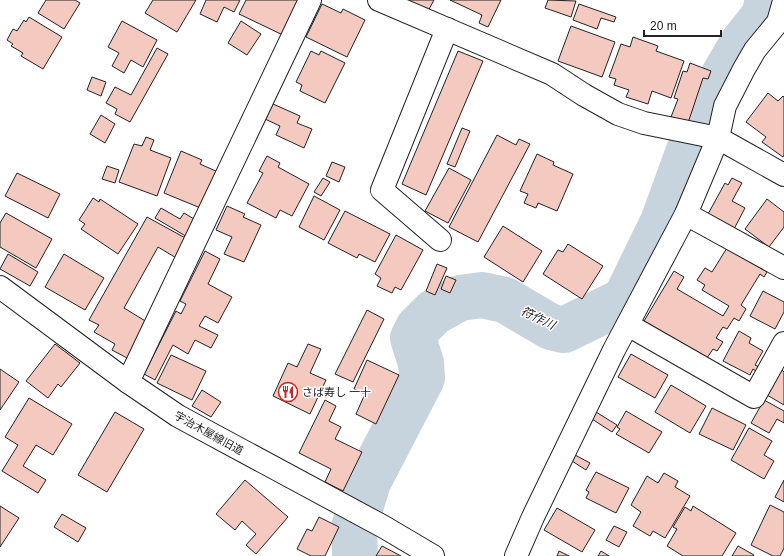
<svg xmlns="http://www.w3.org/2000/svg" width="784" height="556" font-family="Arial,'Noto Sans JP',sans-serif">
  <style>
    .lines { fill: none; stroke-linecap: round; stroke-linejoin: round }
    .river { stroke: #c7d3dd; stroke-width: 46 }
    .building { fill: #f3c9c0; stroke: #222 }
    .street-casing { stroke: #222; stroke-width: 24 }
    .street { stroke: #fff; stroke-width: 22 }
    .labels { text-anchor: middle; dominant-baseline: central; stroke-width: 3; stroke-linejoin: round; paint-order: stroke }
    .poi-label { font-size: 11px; fill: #222; stroke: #fff; text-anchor: start }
    .street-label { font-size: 11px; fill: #222; stroke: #fff }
    .water-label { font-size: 12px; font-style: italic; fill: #222; stroke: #fff }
  </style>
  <rect width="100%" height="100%" fill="#fff"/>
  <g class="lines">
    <path class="river" d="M355,556L354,528L368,482L422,378L421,363L413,338L418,328L434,312L460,298L482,295L505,300L551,327L564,330L625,300L663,222L704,109L742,44L764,16L768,0"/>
  </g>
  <g class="building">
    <path d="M46,0H75L80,3L64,29L38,13Z"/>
    <path d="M153,0H196L177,32L145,13Z"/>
    <path d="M206,0H240L234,12L224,7L217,22L200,14Z"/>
    <path d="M246,0H303L285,36L239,14Z"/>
    <path d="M405,0H434L428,11Z"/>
    <path d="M450,0H501L488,27L479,23L482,15Z"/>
    <path d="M548,0L576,1L571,17L545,8Z"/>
    <path d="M322,4L341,13L343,9L365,20L347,57L306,37Z"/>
    <path d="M579,4L616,17L614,22L601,18L597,29L573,20Z"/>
    <path d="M29,17L62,37L43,69L21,56L23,53L11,46L13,44L7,40L13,29L17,31L24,20L26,22Z"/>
    <path d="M122,21L157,40L143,67L131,60L124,73L112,66L119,53L108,47Z"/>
    <path d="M241,21L261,34L247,55L228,43Z"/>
    <path d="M571,26L615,42L602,77L558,61Z"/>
    <path d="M633,37L658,46L656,51L684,61L671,98L652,91L648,104L626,97L629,90L614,85L616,79L609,77L621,44L630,47Z"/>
    <path d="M157,48L168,54L130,122L115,114L117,109L106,103L115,87L131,95Z"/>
    <path d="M311,51L319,55L321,51L345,63L325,103L300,91L302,85L296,82Z"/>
    <path d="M458,51L483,61L426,195L402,184Z"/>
    <path d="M690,63L711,71L708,79L703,78L688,123L671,117L678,99L674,98L683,71L687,72Z"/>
    <path d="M92,77L106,82L101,96L87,90Z"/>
    <path d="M768,93L778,101L783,96L784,97V155L783,157L762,142L766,137L746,122Z"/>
    <path d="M273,104L300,116L297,123L312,129L304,148L276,135L280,126L265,119Z"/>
    <path d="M101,115L115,124L105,143L90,134Z"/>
    <path d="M462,128L470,131L455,167L447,164Z"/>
    <path d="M497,135L516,145L519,139L530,144L478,242L449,227Z"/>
    <path d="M146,137L154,140L150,150L171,158L157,196L119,182L134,144L142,146Z"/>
    <path d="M181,151L202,160L200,164L218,172L203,209L164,193Z"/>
    <path d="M537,154L554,162L553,165L573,174L557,211L538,203L536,208L524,203L528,194L520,191Z"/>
    <path d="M267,156L280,163L278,167L309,184L292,216L280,210L276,218L247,203L263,173L259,171Z"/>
    <path d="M332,162L345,167L339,182L326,176Z"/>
    <path d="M107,166L119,170L115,183L102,179Z"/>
    <path d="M449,168L471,180L448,223L425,211Z"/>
    <path d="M17,173L60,194L48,218L5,196Z"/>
    <path d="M323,178L330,182L321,196L314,192Z"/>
    <path d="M732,178L742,183L732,201L745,208L734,229L708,214L725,183L728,185Z"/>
    <path d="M314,196L340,210L324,240L299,227Z"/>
    <path d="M93,198L99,202L100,199L138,224L118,254L81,229L85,224L79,220Z"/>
    <path d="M767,199L784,212V227L769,247L745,229Z"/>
    <path d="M227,206L245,214L243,217L261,225L244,262L224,254L232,237L216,230Z"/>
    <path d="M161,208L180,219L184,213L199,222L189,238L155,218Z"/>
    <path d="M345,211L390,234L375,262L359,254L357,258L328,243Z"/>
    <path d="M6,213L52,239L36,268L0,247V223Z"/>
    <path d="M147,217L189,240L178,259L158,247L124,308L147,322L127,358L112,350L115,344L94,332L99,325L89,320Z"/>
    <path d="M503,226L542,251L523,282L484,257Z"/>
    <path d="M396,235L423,250L401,290L395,287L392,293L377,286L381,278L375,274Z"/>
    <path d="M568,244L603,266L582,299L543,274L558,250L563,252Z"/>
    <path d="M727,248L767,272L764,277L760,274L741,305L746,309L739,321L734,318L727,329L723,327L716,338L723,342L717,351L713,349L707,358L644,321L674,271L684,277L677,289L723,316L729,306L702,290L705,285L697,280L705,268L712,272Z"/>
    <path d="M205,251L220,259L208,284L232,297L218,323L205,316L199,326L218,335L211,348L195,340L188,354L173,345L155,380L144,374L176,311L181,314L186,304L180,301Z"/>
    <path d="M8,254L38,272L30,286L0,269Z"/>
    <path d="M64,254L104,278L85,310L45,287Z"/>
    <path d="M437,264L447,268L435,295L426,291Z"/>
    <path d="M446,276L456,280L450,293L441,289Z"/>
    <path d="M763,291L784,302V312L775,329L750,316Z"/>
    <path d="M367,310L384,319L353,382L335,374Z"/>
    <path d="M739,331L751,338L749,343L763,351L755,365L759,367L756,371L753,369L750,375L723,361Z"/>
    <path d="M55,344L80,363L61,387L58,384L48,398L26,381Z"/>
    <path d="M308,344L321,349L310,373L326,380L310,414L273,396L288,363L297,367Z"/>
    <path d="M631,354L668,375L655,398L618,377Z"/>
    <path d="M171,355L206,371L192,400L157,383Z"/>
    <path d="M367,360L399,375L376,424L356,414L365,394L354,389Z"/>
    <path d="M0,369L19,382L0,410Z"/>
    <path d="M782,370L784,372V405L767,395Z"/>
    <path d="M671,385L706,406L690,433L655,412Z"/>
    <path d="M202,390L221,402L211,417L192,406Z"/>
    <path d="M29,398L72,424L53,455L36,445L23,466L46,480L38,493L2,471L18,445L5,437Z"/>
    <path d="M325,400L336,406L329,421L341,427L335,439L362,452L343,491L325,482L331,469L299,453Z"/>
    <path d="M764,400L784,411V423L777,419L769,433L751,423Z"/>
    <path d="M712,408L746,425L733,450L699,434Z"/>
    <path d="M626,411L662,432L649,453L616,434L620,429L617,427Z"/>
    <path d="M115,412L144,429L107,492L78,475Z"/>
    <path d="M596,412L617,425L612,432L592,419Z"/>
    <path d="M749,428L772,441L764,455L774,461L764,479L731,460Z"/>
    <path d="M575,455L590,463L586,470L572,461Z"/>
    <path d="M596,472L629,488L616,513L586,498L589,492L586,490Z"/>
    <path d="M664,473L678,481L675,487L690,496L665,538L653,531L650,536L633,526L641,512L631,505L647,476L658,483Z"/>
    <path d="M245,480L288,517L256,554L246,545L256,534L242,521L235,530L216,514Z"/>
    <path d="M784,480V502L775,497Z"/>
    <path d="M770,505L784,512V548L780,556H773L751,545Z"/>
    <path d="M0,506L19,518L0,547Z"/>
    <path d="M693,506L736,533L722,556H683L667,546L677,529L673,527L685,507L691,511Z"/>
    <path d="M557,508L595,530L582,552L544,530Z"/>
    <path d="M62,514L86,528L78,542L54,527Z"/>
    <path d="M319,517L339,527L325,556H311L297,549L307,529L312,531Z"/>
    <path d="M614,526L627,532L619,547L606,540Z"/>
    <path d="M382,546L401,556H376Z"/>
    <path d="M738,546L754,555L753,556H732Z"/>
    <path d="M559,551L569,556H557Z"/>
    <path d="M601,551L609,556H598Z"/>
  </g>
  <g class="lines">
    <g class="street-casing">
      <g id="street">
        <path d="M379,0L552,74L584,95L618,114L644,123L718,138L784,175"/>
        <path d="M686,214L784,268"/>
        <path d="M440,240L382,190L447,29"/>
        <path d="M0,287L128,382L178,416L384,527L433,556"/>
        <path d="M628,325L754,397L784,343"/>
        <path d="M128,382L310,0"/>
        <path d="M516,556L533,517L614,350L686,214L718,138L725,106L744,69L755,50L778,22L784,1"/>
      </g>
    </g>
    <use href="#street" class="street"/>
  </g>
  <defs>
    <g id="restaurant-ring" transform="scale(1)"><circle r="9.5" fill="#fff" stroke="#c62828" stroke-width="1.5"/><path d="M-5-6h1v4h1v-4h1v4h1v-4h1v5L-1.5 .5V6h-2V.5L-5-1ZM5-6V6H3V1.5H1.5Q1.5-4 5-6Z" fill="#c62828"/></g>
  </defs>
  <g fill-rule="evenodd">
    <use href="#restaurant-ring" x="288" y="392"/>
  </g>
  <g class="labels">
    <g class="poi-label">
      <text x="302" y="392">さば寿し 一十</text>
    </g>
    <g class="street-label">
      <text transform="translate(209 433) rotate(29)">宇治木屋線旧道</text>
    </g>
    <g class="water-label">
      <text transform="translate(538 318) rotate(26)">符作川</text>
    </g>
  </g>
  <path d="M644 30v6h77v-6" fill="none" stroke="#222222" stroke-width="2"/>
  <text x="650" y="30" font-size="12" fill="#222222" stroke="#ffffff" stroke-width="3" paint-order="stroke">20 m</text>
</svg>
